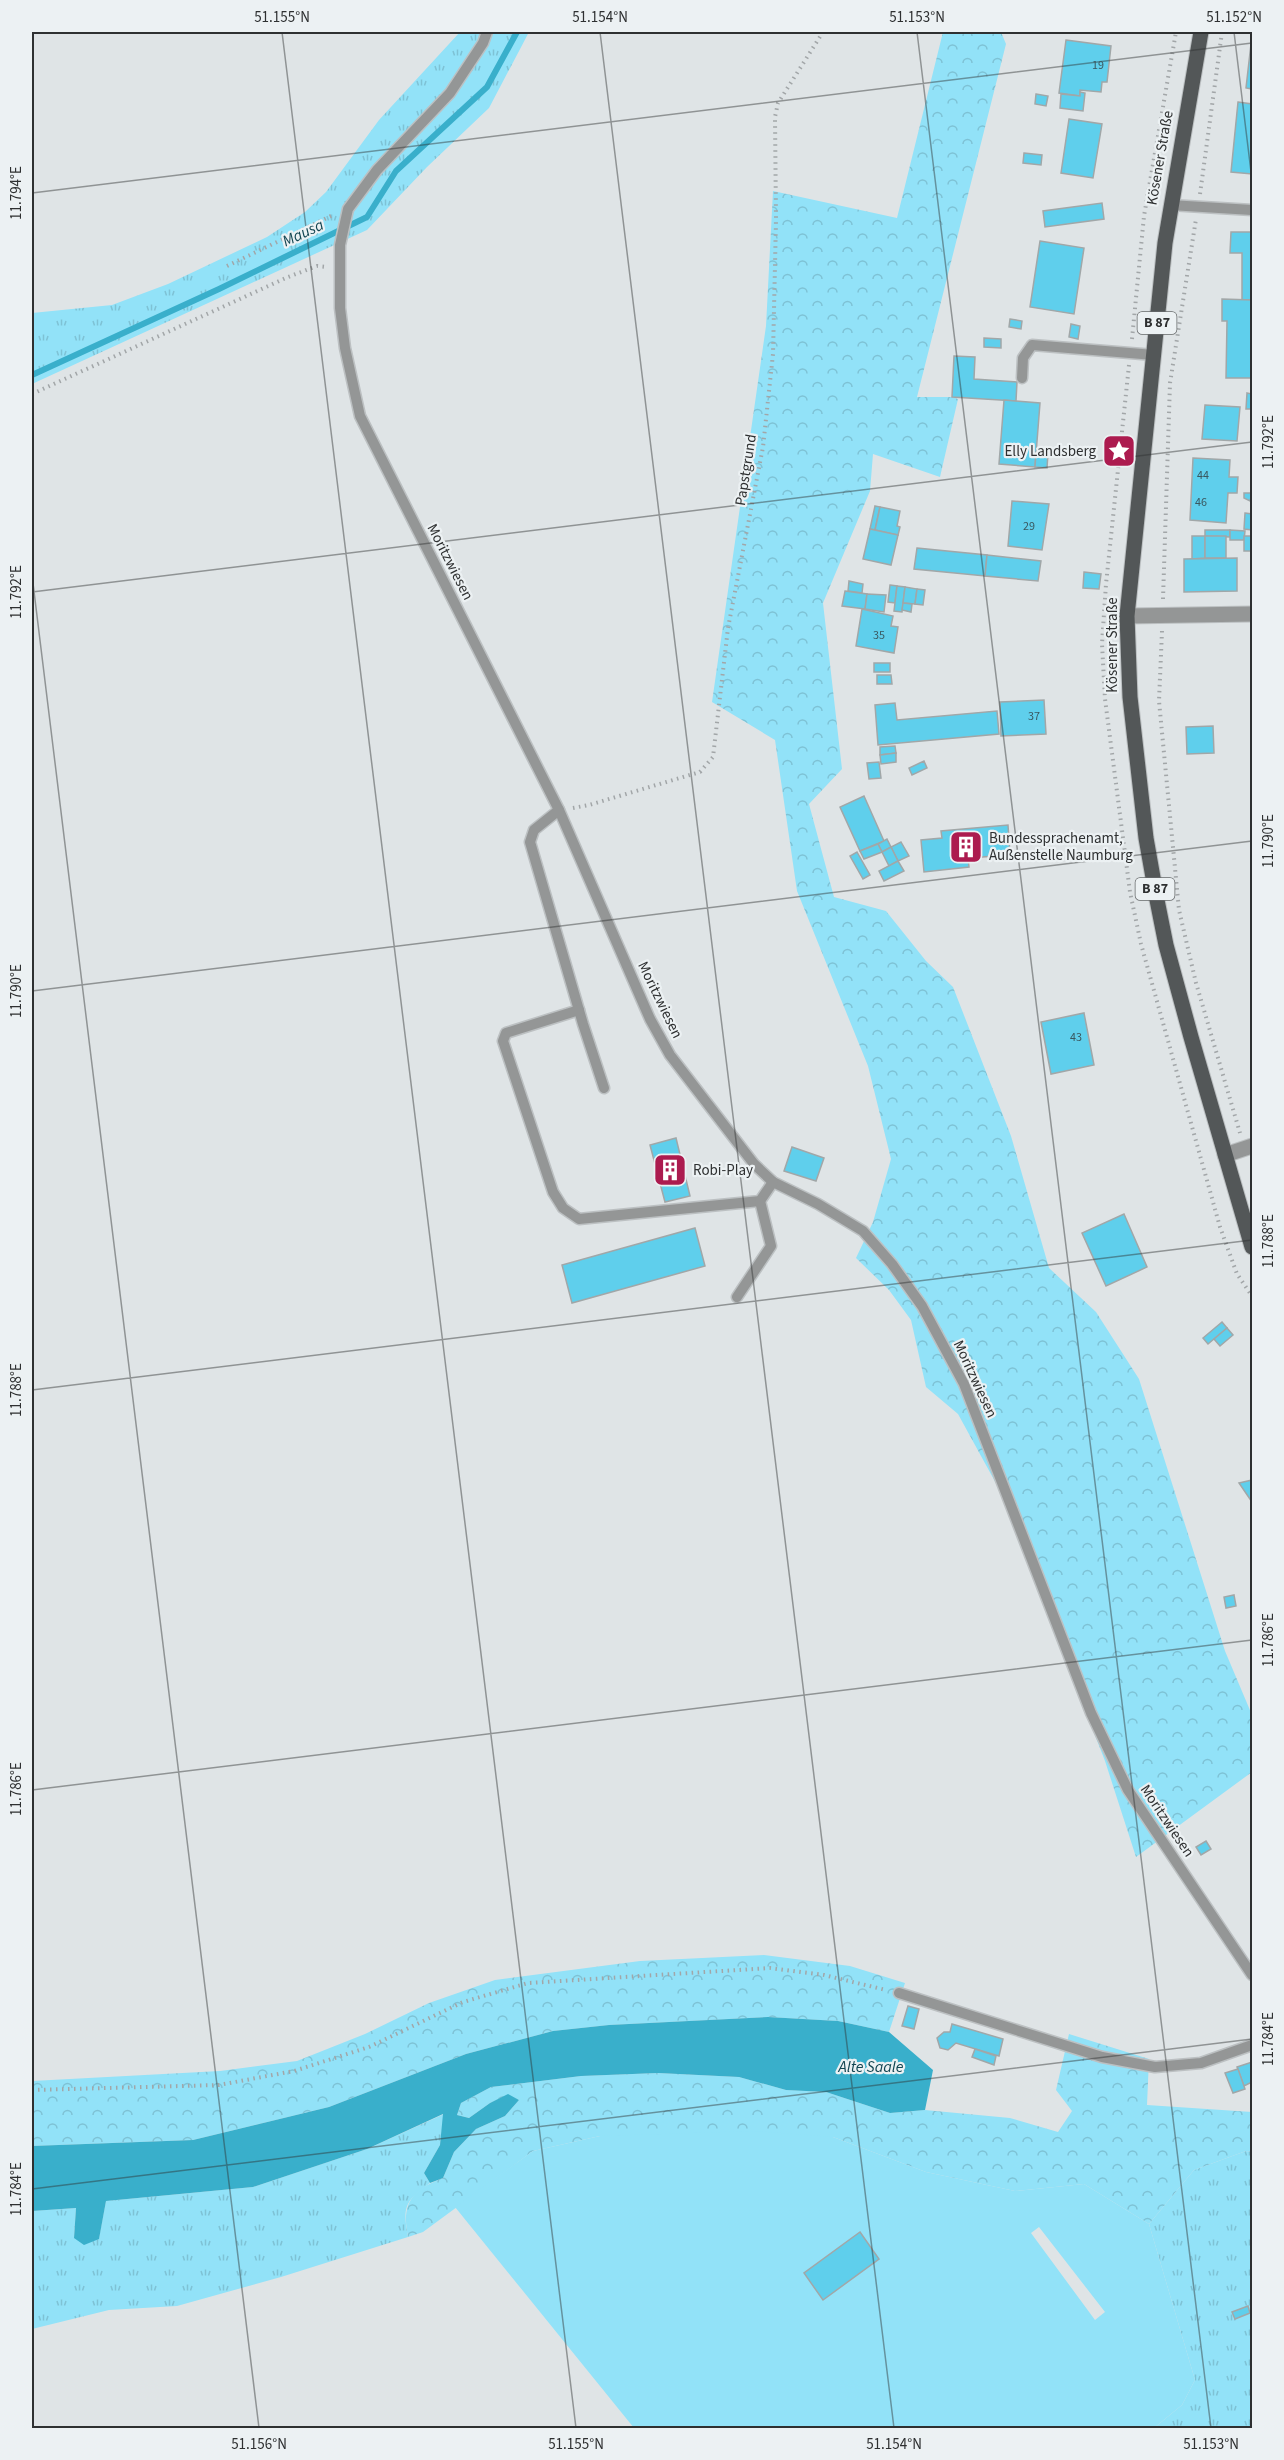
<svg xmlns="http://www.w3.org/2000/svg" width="1284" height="2460" font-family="'Source Sans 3',sans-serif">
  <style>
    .grass { fill: url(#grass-tufts) }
    .forest { fill: url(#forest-crowns) }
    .park { fill: #92e2f8; fill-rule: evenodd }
    .water { fill: #39afcb }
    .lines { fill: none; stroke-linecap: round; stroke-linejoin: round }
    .stream { stroke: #39afcb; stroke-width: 6 }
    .building { fill: #5fcfec; stroke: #a1a7a8; stroke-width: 1.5 }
    .service-casing { stroke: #bcc0c2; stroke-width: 13 }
    .minor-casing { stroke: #bcc0c2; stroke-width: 17 }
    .primary-casing { stroke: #bcc0c2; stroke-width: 17 }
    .path { stroke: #a2a6a8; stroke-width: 4; stroke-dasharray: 1.5 4.5; stroke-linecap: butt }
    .service { stroke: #949696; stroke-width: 10 }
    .minor { stroke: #949696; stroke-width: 15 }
    .primary { stroke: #535758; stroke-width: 15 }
    .ticks { fill: none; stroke: #2e3031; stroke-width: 1.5; stroke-opacity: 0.45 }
    .labels { text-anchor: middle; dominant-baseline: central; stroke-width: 4.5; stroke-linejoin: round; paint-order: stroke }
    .number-label { font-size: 12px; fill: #3a5860 }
    .shield { fill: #ecf1f3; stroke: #676a6b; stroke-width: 1.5 }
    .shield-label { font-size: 14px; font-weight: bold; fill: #2e3031 }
    .street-label { font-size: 15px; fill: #2e3031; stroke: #ecf1f3 }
    .poi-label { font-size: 15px; fill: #2e3031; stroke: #ecf1f3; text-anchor: start }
    .water-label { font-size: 16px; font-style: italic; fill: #124551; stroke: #ecf1f3 }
    .neatline { fill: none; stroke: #2e3031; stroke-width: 2 }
    .ticks-label { font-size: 15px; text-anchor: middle; fill: #2e3031 }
  </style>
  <defs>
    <pattern id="grass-tufts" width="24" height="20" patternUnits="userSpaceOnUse" patternTransform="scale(1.5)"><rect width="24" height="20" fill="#92e2f8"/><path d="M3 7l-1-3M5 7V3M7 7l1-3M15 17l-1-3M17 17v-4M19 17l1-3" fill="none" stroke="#7ec2d5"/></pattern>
    <pattern id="forest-crowns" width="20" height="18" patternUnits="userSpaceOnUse" patternTransform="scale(1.5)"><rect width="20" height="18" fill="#92e2f8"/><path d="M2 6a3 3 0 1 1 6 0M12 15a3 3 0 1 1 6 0" fill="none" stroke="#7ec2d5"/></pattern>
  </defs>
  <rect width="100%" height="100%" fill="#dfe4e6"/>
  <g class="grass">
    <path d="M460,32H529L489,108L427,167L367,230L32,384V313L112,305L168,284L267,237L305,212L326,192L379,120Z"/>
    <path d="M444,2114L440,2145L424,2173L430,2183C406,2201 402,2205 408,2237L281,2277L177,2306L109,2310L32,2329V2211L76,2208L74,2238H99L106,2201L253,2187L367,2149Z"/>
    <path d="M1246,2151L1252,2152V2428H1154L1182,2405L1195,2380L1149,2224L1194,2170Z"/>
  </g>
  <g class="forest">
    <path d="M943,32H1001L1006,44L917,397H952L958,399L940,477L873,454L870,491L823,603L842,769L809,804L834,897L886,911L926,961L953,987L1011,1136L1049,1268L1096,1312L1139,1379L1225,1651L1252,1715V1772L1136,1857L1105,1761L998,1487L958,1414L926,1387L911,1320L889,1290L856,1258L873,1222L891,1159L868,1066L797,891L775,740L712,702L766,326L773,191L897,218Z"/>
    <path d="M764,1955L850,1966L905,1983L889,2032L838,2021L768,2017L609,2025L553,2031L466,2054L329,2107L193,2140L32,2146V2081L220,2071L297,2061L365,2034L429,2003L495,1980L640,1961Z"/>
    <path d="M1069,2034L1149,2059L1147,2105L1252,2112V2152L1246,2151L1194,2170L1149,2224L1084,2184L1015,2191L926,2172L833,2137L600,2136L533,2151L423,2232L408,2237C401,2203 412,2190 443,2178L454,2152L476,2129L505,2116L519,2100L508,2095L490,2103L469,2118L457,2115L461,2103L491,2087L581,2076L658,2073L739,2077L786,2090L826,2092L890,2113L925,2110L1010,2118L1058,2132L1072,2111L1056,2090Z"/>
  </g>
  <path class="park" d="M754,2131L833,2137L926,2172L1015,2191L1084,2184L1149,2224L1195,2380L1182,2405L1154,2428H634L455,2207L533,2151L600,2136ZM1039,2227L1105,2312L1095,2320L1031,2233ZM860,2232L879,2259L823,2300L804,2273Z"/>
  <path class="water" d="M768,2017L838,2021L889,2032L933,2070L925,2110L890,2113L826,2092L786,2090L739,2077L658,2073L581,2076L491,2087L461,2103L457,2115L469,2118L490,2103L508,2094L519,2100L505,2116L476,2129L454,2152L443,2178L430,2183L424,2173L440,2145L443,2114L367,2149L253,2187L106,2201L99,2239L84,2245L74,2238L76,2208L32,2211V2146L193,2140L329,2107L466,2054L553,2031L609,2025Z"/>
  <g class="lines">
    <path class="stream" d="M32,375L219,289L367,217L396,171L487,87L517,32"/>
  </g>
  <g class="building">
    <path d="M1252,35V89L1246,88Z"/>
    <path d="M1066,40L1111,46L1107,82H1102L1101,92L1080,90V96L1059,93Z"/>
    <path d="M1080,92L1085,93L1083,111L1060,108L1061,94L1080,96Z"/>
    <path d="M1036,94L1048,96L1046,106L1035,104Z"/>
    <path d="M1238,102L1252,104V174L1231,172Z"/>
    <path d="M1069,119L1102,124L1093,178L1061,173Z"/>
    <path d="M1024,153L1042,155L1041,165L1023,163Z"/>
    <path d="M1102,203L1104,219L1045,227L1043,211Z"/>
    <path d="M1231,232H1252V300H1242V253H1230Z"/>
    <path d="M1040,241L1084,248L1074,314L1030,307Z"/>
    <path d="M1222,299L1252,300V378H1226L1227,321H1222Z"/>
    <path d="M1010,319L1022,321L1021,329L1009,327Z"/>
    <path d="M1071,324L1080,326L1078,339L1069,337Z"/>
    <path d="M984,338L1001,339V348L984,347Z"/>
    <path d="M954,356L975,357L974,379L1017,382L1016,401L952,397Z"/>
    <path d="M1247,393L1252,394V409H1246Z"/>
    <path d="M1004,400L1040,403L1035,467L999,464Z"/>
    <path d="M1205,405L1240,407L1237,441L1202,439Z"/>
    <path d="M1036,452L1048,453L1047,468L1035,467Z"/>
    <path d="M1193,458L1230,460L1229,477H1238L1237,493H1228L1226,523L1190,520Z"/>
    <path d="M1244,493H1252L1250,501L1244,498Z"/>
    <path d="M1012,501L1049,504L1042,550L1008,546Z"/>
    <path d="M875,506L880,507L875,530L870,529Z"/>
    <path d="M880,507L900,511L897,526L900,527L898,535L875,530Z"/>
    <path d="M1245,513L1252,514V530L1244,529Z"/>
    <path d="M870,529L898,535L891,565L863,559Z"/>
    <path d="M1205,530H1230V537L1205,536Z"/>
    <path d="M1230,530L1245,531L1244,540H1230Z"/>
    <path d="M1192,536H1205V558L1192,559Z"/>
    <rect x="1205" y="536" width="21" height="22"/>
    <rect x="1244" y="536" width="8" height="15"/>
    <path d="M917,548L987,555L985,576L914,569Z"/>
    <path d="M987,555L1041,561L1038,581L985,576Z"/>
    <path d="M1237,558V591L1184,592V559Z"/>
    <path d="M1084,572L1101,574L1099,589L1083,588Z"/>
    <path d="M849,581L863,584L862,593L848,591Z"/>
    <path d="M890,585L897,586L895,603L888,602Z"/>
    <path d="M897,586L905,587L902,612L894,611Z"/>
    <path d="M905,587L917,589L915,604L903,603Z"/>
    <path d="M917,589L925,590L923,605L915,604Z"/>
    <path d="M845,591L867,594L865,609L842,606Z"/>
    <path d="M867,594L886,595L884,612L865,609Z"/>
    <path d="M903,603L912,604L911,612L902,610Z"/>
    <path d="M862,609L893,616L891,626L898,627L894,653L856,646Z"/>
    <rect x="874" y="663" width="16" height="9"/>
    <path d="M877,675H891L892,684H877Z"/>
    <path d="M1044,700L1046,734L1001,736L1000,702Z"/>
    <path d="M895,703L897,720L997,711L999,734L878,745L875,705Z"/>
    <path d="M1213,726L1214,753L1187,754L1186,727Z"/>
    <path d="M895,746L896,753L880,755V747Z"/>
    <path d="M896,753V762L881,764L880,755Z"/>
    <path d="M924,761L927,768L912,775L909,768Z"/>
    <path d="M879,762L881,778L869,779L867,763Z"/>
    <path d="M864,796L884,841L860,851L840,807Z"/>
    <path d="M1008,825L1010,855L968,858L969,867L924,872L921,840L942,838L941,831Z"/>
    <path d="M887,839L891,847L882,852L878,844Z"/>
    <path d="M901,842L909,856L898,861L891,847Z"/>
    <path d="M878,844L882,852L864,859L860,851Z"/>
    <path d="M891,847L898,861L889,866L882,852Z"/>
    <path d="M857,852L870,875L863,879L850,856Z"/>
    <path d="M898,861L904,871L884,881L879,871Z"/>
    <path d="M1084,1013L1094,1065L1051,1074L1041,1022Z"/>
    <path d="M676,1138L690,1196L665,1202L650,1145Z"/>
    <path d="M792,1147L824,1158L816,1181L784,1171Z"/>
    <path d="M1124,1214L1147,1267L1106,1286L1082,1233Z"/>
    <path d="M695,1228L705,1266L572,1303L562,1265Z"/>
    <path d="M1222,1322L1227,1328L1208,1344L1203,1338Z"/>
    <path d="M1227,1328L1233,1335L1220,1346L1214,1339Z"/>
    <path d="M1252,1480V1502L1239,1483Z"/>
    <path d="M1234,1595L1236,1606L1226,1608L1224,1597Z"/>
    <path d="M1206,1841L1211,1849L1201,1855L1196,1847Z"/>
    <path d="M908,2006L919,2009L914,2029L902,2026Z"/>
    <path d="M952,2024L1003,2039L999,2056L956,2043L948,2050L940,2048L937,2038L944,2032H950Z"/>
    <path d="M975,2049L996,2056L994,2065L972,2057Z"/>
    <path d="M1252,2062V2082L1244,2086L1237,2067Z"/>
    <path d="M1238,2069L1245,2089L1233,2093L1225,2073Z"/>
    <path d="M860,2232L879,2259L823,2300L804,2273Z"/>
    <path d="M1248,2306L1250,2313L1235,2319L1232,2312Z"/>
  </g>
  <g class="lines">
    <g class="service-casing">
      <g id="service">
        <path d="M487,32L483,43L450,93L377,170L348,209L340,245V308L345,348L360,416L559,810L650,1019L670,1055L754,1164L773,1182L818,1204L863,1231L892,1264L922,1306L964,1384L1091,1713L1128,1790L1252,1975"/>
        <path d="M1170,205L1252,210"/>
        <path d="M1022,378L1023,358L1032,345L1154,355"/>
        <path d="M559,810L534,830L530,842L583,1024L604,1088"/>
        <path d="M579,1010L506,1033L503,1041L553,1192L563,1208L579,1219L760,1201L773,1182"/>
        <path d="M737,1297L771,1246L760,1201"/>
        <path d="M899,1993L1102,2057L1155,2067L1201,2063L1252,2045"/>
      </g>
    </g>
    <g class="minor-casing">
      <g id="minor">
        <path d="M1127,616L1252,614"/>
        <path d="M1225,1155L1252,1146"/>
      </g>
    </g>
    <g class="primary-casing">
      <path id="primary" d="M1201,32L1165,243L1127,616L1130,697L1146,838L1157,900L1166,945L1191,1037L1252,1247"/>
    </g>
    <g class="path">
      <path d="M1200,194L1222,32"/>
      <path d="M227,266L333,215"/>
      <path d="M1132,339L1144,216L1176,32"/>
      <path d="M1129,365L1106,584L1102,644L1105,699L1130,892L1141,944L1220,1227L1237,1274L1252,1296"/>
      <path d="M32,394L288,277L317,266L327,267"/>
      <path d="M1163,599L1170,383L1196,219"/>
      <path d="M1162,631L1159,701L1179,910L1196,983L1240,1133"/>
      <path d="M573,808L589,805L700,772L713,757L728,628L763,447L773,354L776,220L775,117L778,103L823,32"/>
      <path d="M32,2090L219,2085L294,2071L369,2047L463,2002L528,1983L770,1968L824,1975L886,1990"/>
    </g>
    <use href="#service" class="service"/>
    <use href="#minor" class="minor"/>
    <use href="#primary" class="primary"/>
  </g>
  <path class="ticks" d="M282,32L576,2428M600,32L894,2428M917,32L1211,2428M1234,32L1252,180M32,193L1252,43M32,575L259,2428M32,592L1252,442M32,991L1252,841M32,1390L1252,1240M32,1790L1252,1640M32,2189L1252,2039"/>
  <defs>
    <g id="sight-square" transform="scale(1.725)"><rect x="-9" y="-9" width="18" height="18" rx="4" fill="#ac1b4f" stroke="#ecf1f3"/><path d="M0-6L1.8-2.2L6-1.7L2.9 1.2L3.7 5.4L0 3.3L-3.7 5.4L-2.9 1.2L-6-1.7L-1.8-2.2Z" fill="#fff"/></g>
    <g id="building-square" transform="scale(1.725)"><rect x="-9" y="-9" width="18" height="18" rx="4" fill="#ac1b4f" stroke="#ecf1f3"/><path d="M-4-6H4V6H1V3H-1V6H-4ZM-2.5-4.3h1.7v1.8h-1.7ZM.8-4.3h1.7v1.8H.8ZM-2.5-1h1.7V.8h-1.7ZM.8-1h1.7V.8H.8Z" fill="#fff"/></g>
  </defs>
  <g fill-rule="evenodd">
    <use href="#sight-square" x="1119" y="451"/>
    <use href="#building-square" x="966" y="847"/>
    <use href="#building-square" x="670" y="1170"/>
  </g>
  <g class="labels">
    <g class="number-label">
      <text x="1098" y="65">19</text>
      <text x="1203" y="475">44</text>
      <text x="1201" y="502">46</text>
      <text x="1029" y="526">29</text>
      <text x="879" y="635">35</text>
      <text x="1034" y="716">37</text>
      <text x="1076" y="1037">43</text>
    </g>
    <g class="shield">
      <rect x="1137.5" y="312" width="39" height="22" rx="4.5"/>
      <rect x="1135.5" y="878" width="39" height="22" rx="4.5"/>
    </g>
    <g class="shield-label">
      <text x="1157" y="323">B 87</text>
      <text x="1155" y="889">B 87</text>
    </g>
    <g class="street-label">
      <text transform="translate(1160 158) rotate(-80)">Kösener Straße</text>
      <text transform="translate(746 470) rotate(-81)">Papstgrund</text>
      <text transform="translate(450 562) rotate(63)">Moritzwiesen</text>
      <text transform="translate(1112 645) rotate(-90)">Kösener Straße</text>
      <text transform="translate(660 1000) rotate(64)">Moritzwiesen</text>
      <text transform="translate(975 1379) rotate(65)">Moritzwiesen</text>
      <text transform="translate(1167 1821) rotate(56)">Moritzwiesen</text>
    </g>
    <g class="poi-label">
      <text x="1096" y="451" text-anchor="end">Elly Landsberg</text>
      <text x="989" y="838">Bundessprachenamt,<tspan x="989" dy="17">Außenstelle Naumburg</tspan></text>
      <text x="693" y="1170">Robi-Play</text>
    </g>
    <g class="water-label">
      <text transform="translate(303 233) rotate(-25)">Mausa</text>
      <text x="871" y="2067">Alte Saale</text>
    </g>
  </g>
  <rect width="1284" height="2460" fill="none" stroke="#ecf1f3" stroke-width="66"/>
  <rect x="33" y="33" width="1218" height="2394" class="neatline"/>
  <g class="ticks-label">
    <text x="282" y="22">51.155°N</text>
    <text x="600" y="22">51.154°N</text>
    <text x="917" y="22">51.153°N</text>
    <text x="1234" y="22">51.152°N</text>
    <text transform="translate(16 193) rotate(-90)" y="5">11.794°E</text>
    <text transform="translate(1268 442) rotate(-90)" y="5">11.792°E</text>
    <text transform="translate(16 592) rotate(-90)" y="5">11.792°E</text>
    <text transform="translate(1268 841) rotate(-90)" y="5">11.790°E</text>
    <text transform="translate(16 991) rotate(-90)" y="5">11.790°E</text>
    <text transform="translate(1268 1241) rotate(-90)" y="5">11.788°E</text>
    <text transform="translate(16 1390) rotate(-90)" y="5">11.788°E</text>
    <text transform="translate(1268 1640) rotate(-90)" y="5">11.786°E</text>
    <text transform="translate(16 1789) rotate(-90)" y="5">11.786°E</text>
    <text transform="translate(1268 2039) rotate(-90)" y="5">11.784°E</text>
    <text transform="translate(16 2189) rotate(-90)" y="5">11.784°E</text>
    <text x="259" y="2449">51.156°N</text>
    <text x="576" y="2449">51.155°N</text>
    <text x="894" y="2449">51.154°N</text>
    <text x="1211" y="2449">51.153°N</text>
  </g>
</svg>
